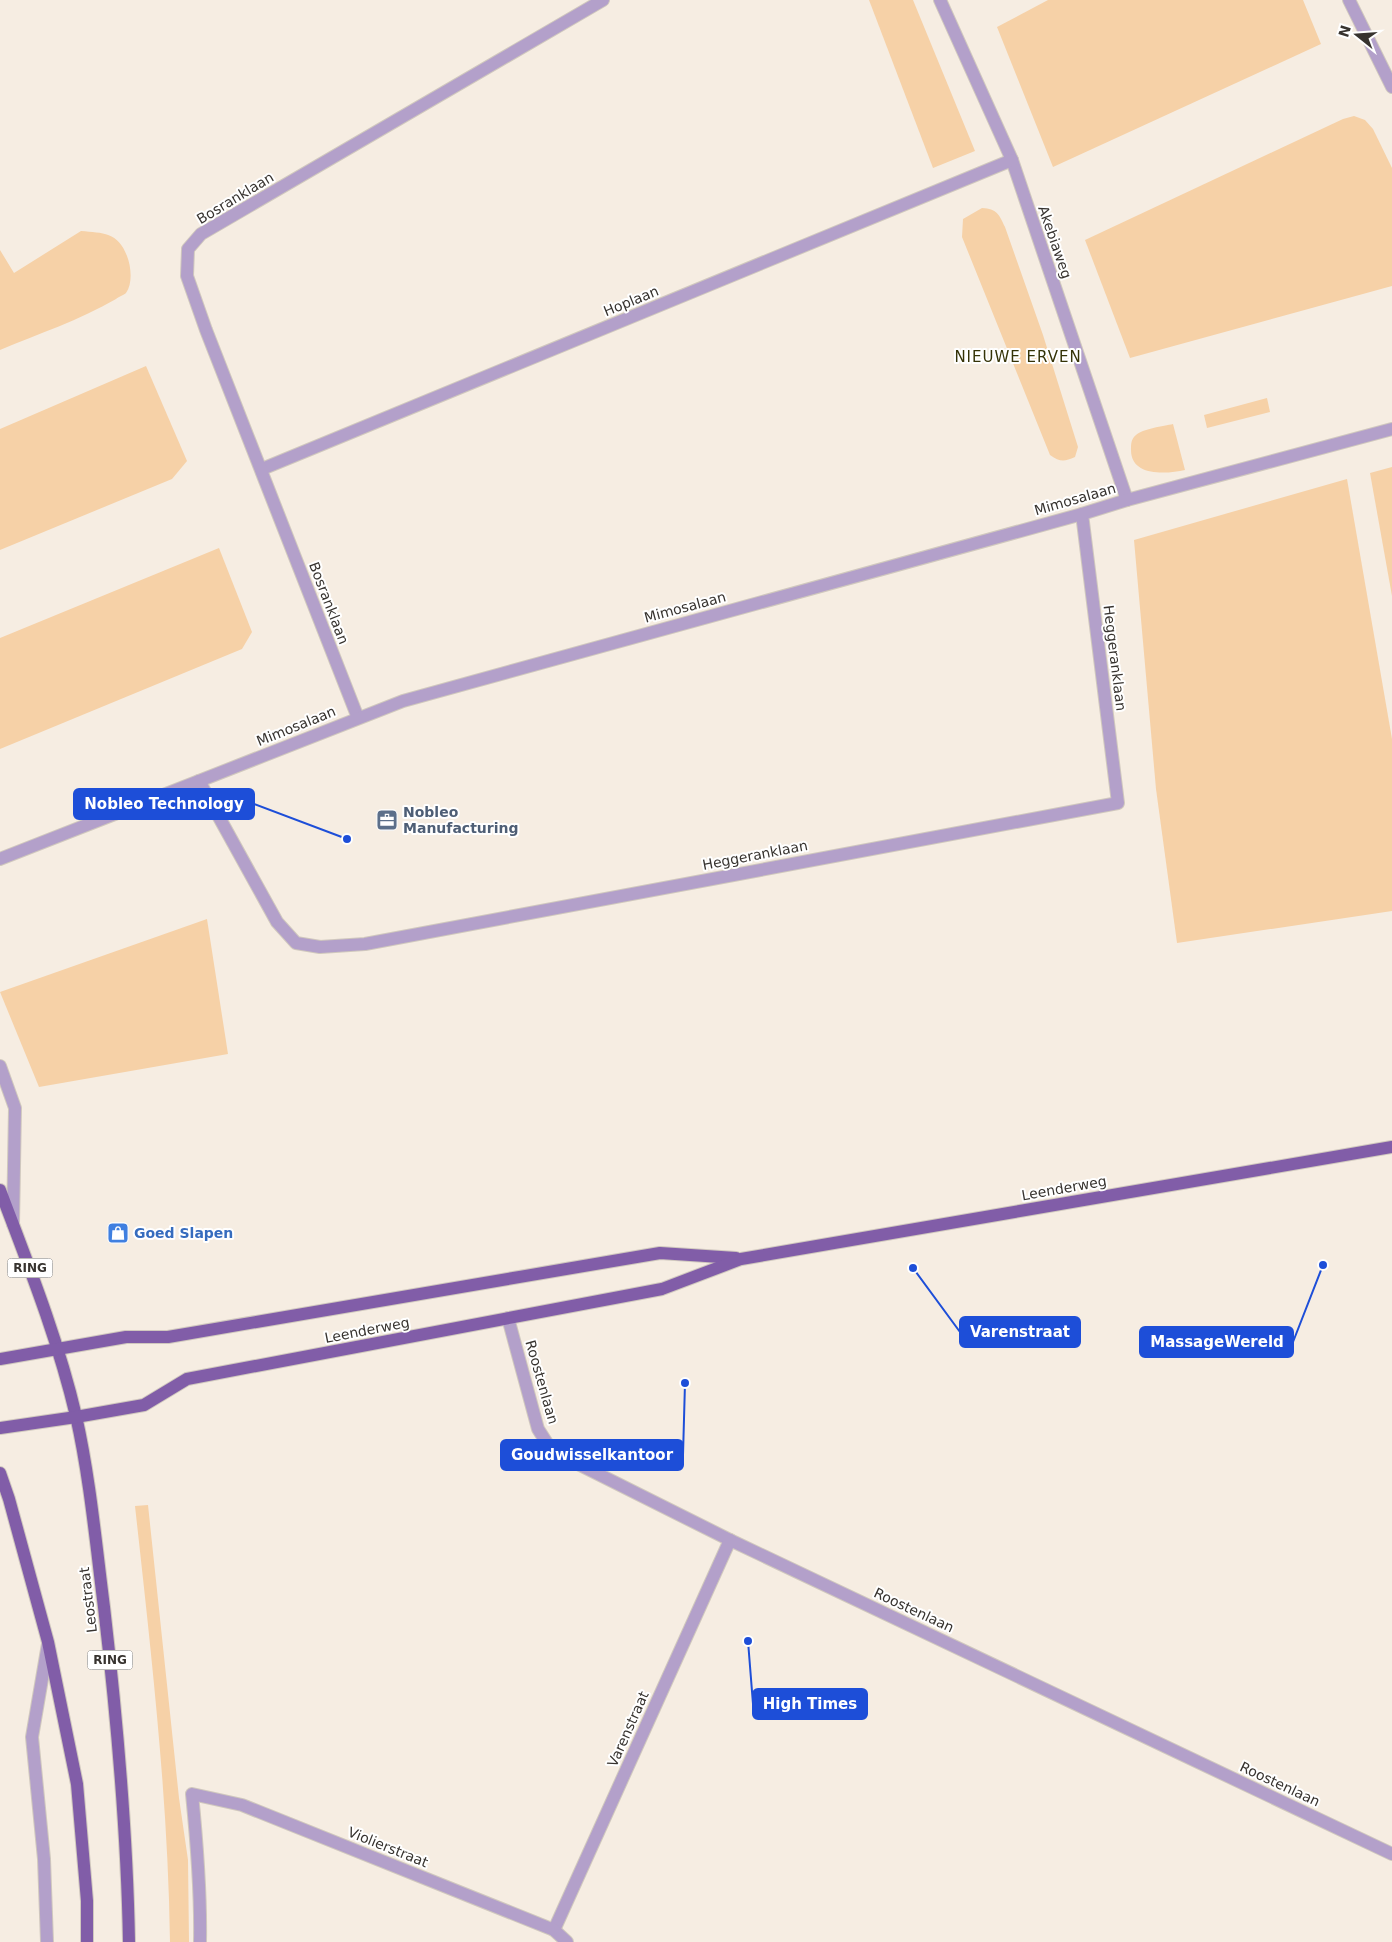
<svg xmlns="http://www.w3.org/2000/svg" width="1392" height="1942" font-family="'DejaVu Sans',sans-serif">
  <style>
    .green { fill: #f6d1a7 }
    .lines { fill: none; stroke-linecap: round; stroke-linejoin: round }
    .minor-casing { stroke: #d0c8be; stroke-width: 14 }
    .major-casing { stroke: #d0c8be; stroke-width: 14 }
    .minor { stroke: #b3a0ca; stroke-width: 12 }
    .major { stroke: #815da8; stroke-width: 12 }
    .labels { text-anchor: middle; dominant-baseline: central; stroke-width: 4; stroke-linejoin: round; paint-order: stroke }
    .shield { fill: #fff; stroke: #73706d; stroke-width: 1 }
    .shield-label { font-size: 12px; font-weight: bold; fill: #37332f }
    .street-label { font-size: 14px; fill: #37332f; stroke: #fff }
    .service-label { font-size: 14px; font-weight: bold; fill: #4e5e75; stroke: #fff; text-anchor: start }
    .shop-label { font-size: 14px; font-weight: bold; fill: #366cbe; stroke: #fff; text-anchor: start }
    .neighbourhood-label { font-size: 15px; letter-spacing: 1px; fill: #353307; stroke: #fff }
    .leader { fill: none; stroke: #1d4ed8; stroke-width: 2 }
    .callout-dot { fill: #1d4ed8; stroke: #fff; stroke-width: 2 }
    .callout { fill: #1d4ed8; stroke: #1d4ed8; stroke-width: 2 }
    .callout-label { font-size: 15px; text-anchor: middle; font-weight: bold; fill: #fff }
  </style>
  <rect width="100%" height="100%" fill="#f6ede2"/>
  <g class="green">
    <path d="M869,0H913L975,151L933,168Z"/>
    <path d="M1048,0H1303L1321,44L1053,167L997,27Z"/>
    <path d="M1354,116L1365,120L1373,129L1392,168V286L1130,358L1085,240L1343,119Z"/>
    <path d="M982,208C997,209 999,214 1005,227L1043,335L1078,447L1075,457C1064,462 1060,462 1050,455L962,237L963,219Z"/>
    <path d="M81,231C103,233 118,232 127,256C131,266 133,283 126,293C124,295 118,297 116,299C80,320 38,334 0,350V250L14,273Z"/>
    <path d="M146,366L187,461L172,479L0,550V429Z"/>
    <path d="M1267,398L1270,412L1207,428L1204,415Z"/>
    <path d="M1173,424L1185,470C1167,474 1131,477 1131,450C1131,444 1131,439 1136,435C1142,429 1164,426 1173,424Z"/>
    <path d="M1392,467V596L1370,473Z"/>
    <path d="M1347,479L1392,739V911L1177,943L1156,789L1134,540Z"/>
    <path d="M219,548L252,632L242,649L0,749V638Z"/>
    <path d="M207,919L228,1054L39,1087L0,992Z"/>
    <path d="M148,1505L179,1798L188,1860L189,1942H170C168,1796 151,1651 135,1506Z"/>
  </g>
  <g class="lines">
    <g class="minor-casing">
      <g id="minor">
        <path d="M940,0L1012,160L1127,500"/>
        <path d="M1349,0L1392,87"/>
        <path d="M262,469L1012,160"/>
        <path d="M358,718L206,330L187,276L188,249L201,234L603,0"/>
        <path d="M199,781L277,922L296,943L320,947L365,944L1118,803L1082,514"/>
        <path d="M0,859L403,701L1082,514L1127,500L1392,429"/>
        <path d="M0,1066L15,1108L13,1224"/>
        <path d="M508,1318L538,1429L552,1451L730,1540L1392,1854"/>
        <path d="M554,1930L730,1540"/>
        <path d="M47,1942L44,1859L32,1737L48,1644"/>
        <path d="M200,1942C201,1892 197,1844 192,1794L242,1805L554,1930L567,1942"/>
      </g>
    </g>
    <g class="major-casing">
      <g id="major">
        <path d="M0,1190C28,1264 58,1339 76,1416C90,1478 96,1545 104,1607C117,1719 127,1830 129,1942"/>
        <path d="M0,1359L126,1337H168L660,1253L736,1258"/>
        <path d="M0,1428L76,1417L144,1405L187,1379L662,1289L741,1259L1392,1147"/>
        <path d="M0,1473L9,1499L48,1642L77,1784L87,1901V1942"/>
      </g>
    </g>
    <use href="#minor" class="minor"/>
    <use href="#major" class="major"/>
  </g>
  <defs>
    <g id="office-square" transform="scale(1.125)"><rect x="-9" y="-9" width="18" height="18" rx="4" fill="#5c6f8a" stroke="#fff"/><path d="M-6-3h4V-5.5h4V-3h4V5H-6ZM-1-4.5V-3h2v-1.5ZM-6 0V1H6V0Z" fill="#fff"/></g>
    <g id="shop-square" transform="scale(1.125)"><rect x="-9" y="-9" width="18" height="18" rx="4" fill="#3f7fe0" stroke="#fff"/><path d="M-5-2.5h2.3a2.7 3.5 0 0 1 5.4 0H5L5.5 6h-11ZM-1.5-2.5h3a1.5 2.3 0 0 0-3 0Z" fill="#fff"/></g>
  </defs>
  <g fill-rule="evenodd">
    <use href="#office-square" x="387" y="820"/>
    <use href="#shop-square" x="118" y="1233"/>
  </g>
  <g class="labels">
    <g class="shield">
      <rect x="7.5" y="1258.5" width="45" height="19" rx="4"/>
      <rect x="87.5" y="1650.5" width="45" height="19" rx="4"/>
    </g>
    <g class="shield-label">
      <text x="30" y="1268">RING</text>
      <text x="110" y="1660">RING</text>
    </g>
    <g class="street-label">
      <text transform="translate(235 198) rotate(-31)">Bosranklaan</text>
      <text transform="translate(1055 242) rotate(71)">Akebiaweg</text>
      <text transform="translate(631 301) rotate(-22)">Hoplaan</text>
      <text transform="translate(1075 499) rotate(-16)">Mimosalaan</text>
      <text transform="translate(329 603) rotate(69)">Bosranklaan</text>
      <text transform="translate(685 607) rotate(-15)">Mimosalaan</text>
      <text transform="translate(1115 658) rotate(83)">Heggeranklaan</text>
      <text transform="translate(296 726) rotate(-22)">Mimosalaan</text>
      <text transform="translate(755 855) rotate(-11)">Heggeranklaan</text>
      <text transform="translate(1064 1188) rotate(-10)">Leenderweg</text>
      <text transform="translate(367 1330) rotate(-11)">Leenderweg</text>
      <text transform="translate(542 1382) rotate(74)">Roostenlaan</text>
      <text transform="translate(88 1600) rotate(-97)">Leostraat</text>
      <text transform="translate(914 1610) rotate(25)">Roostenlaan</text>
      <text transform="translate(628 1729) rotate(-66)">Varenstraat</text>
      <text transform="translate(1280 1784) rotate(25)">Roostenlaan</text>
      <text transform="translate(388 1847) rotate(22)">Violierstraat</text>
    </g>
    <g class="service-label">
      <text x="403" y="812">Nobleo<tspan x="403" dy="16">Manufacturing</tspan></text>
    </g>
    <g class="shop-label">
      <text x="134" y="1233">Goed Slapen</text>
    </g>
    <g class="neighbourhood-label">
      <text x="1018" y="357">NIEUWE ERVEN</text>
    </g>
  </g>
  <path class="leader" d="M347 839L254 804M913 1268L960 1332M1323 1265L1293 1342M685 1383L683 1455M748 1641L753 1704"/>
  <g class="callout-dot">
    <circle cx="347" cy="839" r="5"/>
    <circle cx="913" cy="1268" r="5"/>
    <circle cx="1323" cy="1265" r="5"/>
    <circle cx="685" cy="1383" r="5"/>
    <circle cx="748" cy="1641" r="5"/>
  </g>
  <g class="callout">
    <rect x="74" y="789" width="180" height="30" rx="5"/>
    <rect x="960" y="1317" width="120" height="30" rx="5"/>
    <rect x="1140" y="1327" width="153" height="30" rx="5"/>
    <rect x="501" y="1440" width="182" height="30" rx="5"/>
    <rect x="753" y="1689" width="114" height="30" rx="5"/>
  </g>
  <g class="callout-label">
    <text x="164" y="809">Nobleo Technology</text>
    <text x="1020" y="1337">Varenstraat</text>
    <text x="1217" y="1347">MassageWereld</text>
    <text x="592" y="1460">Goudwisselkantoor</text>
    <text x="810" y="1709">High Times</text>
  </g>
  <g transform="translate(1357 35) rotate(287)" stroke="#ffffff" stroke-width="4" paint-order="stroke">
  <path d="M0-4L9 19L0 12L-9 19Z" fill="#37332f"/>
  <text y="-8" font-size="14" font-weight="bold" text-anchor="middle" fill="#37332f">N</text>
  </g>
</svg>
